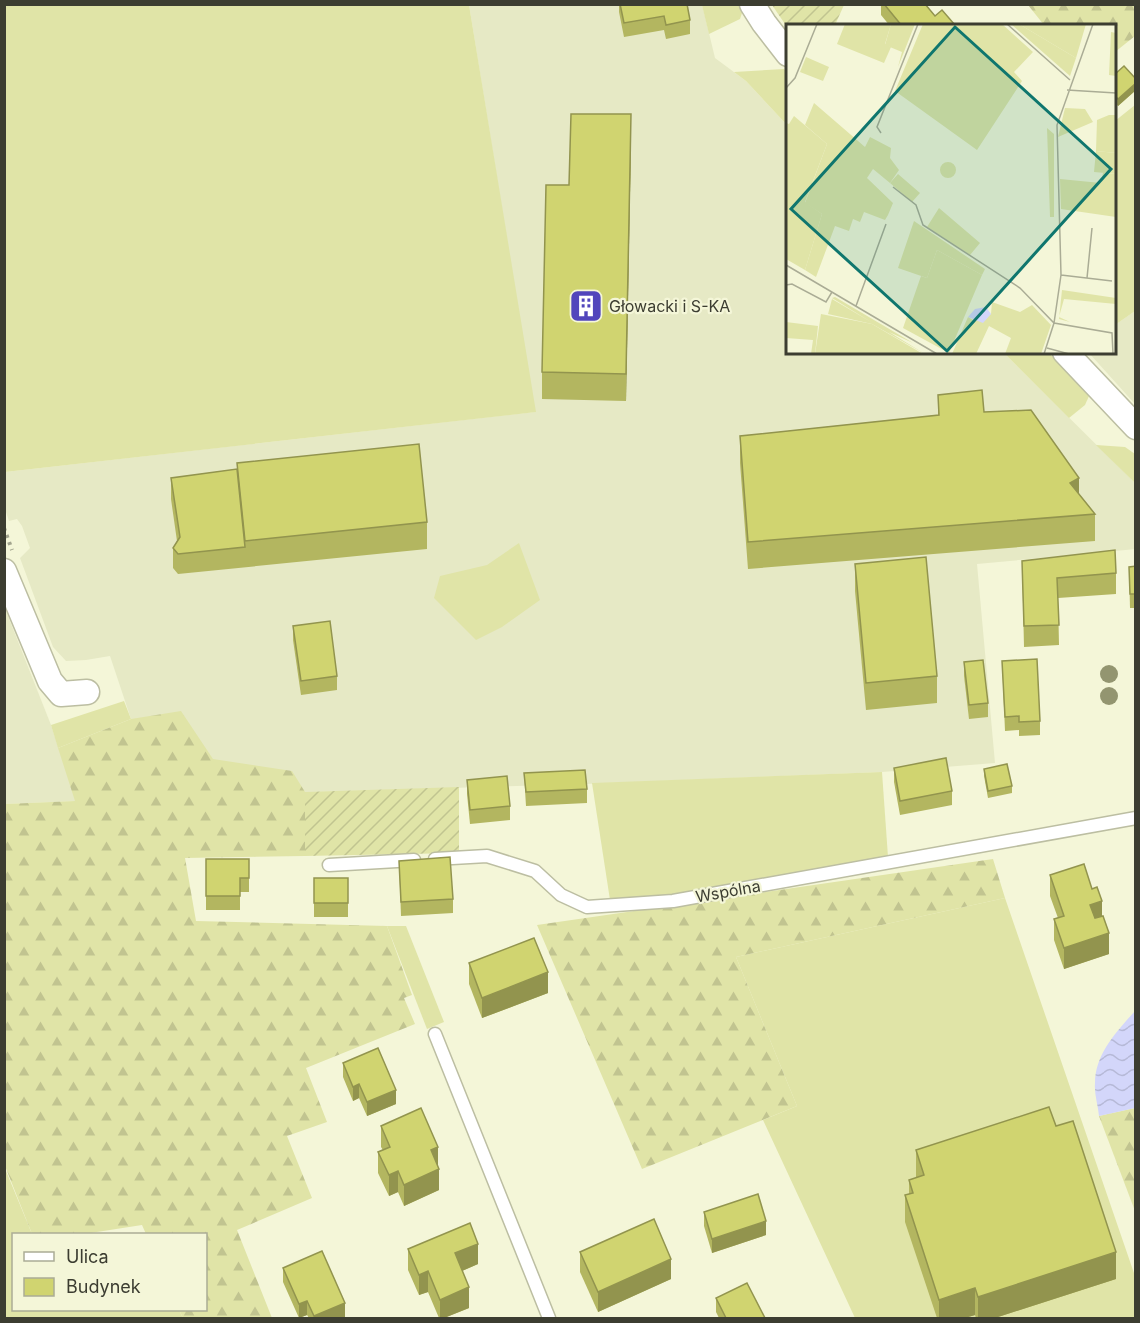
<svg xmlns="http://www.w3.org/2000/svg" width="1140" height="1323" font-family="Inter,sans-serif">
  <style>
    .built { fill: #e6e9c5 }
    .grass { fill: #e0e4a7 }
    .forest { fill: url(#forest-firs) }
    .garden { fill: url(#garden-furrows) }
    .water { fill: url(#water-waves) }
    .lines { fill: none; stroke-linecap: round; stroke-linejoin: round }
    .lane-casing { stroke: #bcbea2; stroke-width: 15 }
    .street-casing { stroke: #bcbea2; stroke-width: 27 }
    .path { stroke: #a2a48e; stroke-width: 4; stroke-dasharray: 3 4.5; stroke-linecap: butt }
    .lane { stroke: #fff; stroke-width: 12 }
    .street { stroke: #fff; stroke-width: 24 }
    .tree { fill: #939570 }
    .wall { fill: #b3b660 }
    .shaded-wall { fill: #92944e }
    .building { fill: #d0d470; stroke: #92944e; stroke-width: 1.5 }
    .labels { text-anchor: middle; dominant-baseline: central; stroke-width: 4.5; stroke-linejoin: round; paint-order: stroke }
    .poi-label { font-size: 16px; fill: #3c3d31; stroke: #f4f6d8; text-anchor: start }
    .street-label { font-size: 16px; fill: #3c3d31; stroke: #f4f6d8 }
    .inset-road { fill: none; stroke: #aaac95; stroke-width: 1.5 }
    .view { fill: #0f766e; fill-opacity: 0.15; stroke: #0f766e; stroke-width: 3 }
    .inset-edge { fill: none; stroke: #3c3d31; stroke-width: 3 }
  </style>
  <defs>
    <pattern id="forest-firs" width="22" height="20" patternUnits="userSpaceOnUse" patternTransform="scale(1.5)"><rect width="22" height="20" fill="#e0e4a7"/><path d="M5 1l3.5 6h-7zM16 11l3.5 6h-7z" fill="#c1c490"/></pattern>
    <pattern id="garden-furrows" width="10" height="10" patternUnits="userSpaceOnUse" patternTransform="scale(1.5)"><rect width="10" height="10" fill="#e0e4a7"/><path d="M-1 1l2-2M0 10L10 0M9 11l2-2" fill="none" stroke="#c1c490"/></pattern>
    <pattern id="water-waves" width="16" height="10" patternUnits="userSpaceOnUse" patternTransform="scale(1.5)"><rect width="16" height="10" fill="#d3d6fa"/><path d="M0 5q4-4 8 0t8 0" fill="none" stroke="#b6b9d7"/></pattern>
  </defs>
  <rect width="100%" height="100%" fill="#f4f6d8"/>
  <g class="built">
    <path d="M702,4L715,58L746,81L787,125L788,352L1004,353L1135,483L1136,549L977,564L995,763L882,772L585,784L114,798L131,719L110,656L86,660L66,661L53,647L20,558L30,548L22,526L17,519L9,521L5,509V472L535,412L469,5Z"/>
    <path d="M1135,311V404L1089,353L1114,352L1115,325Z"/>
    <path d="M4,606L51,725L76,801L5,804Z"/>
  </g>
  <g class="grass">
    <path d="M4,5H469L536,412L5,472Z"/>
    <path d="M702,5H739L743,10L740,19L709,34Z"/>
    <path d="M784,69L787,73V125L746,81L734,72Z"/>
    <path d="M1135,105V311L1115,325V121Z"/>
    <path d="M1004,353H1049L1089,396L1085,405L1069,418Z"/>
    <path d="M1096,445L1125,447L1135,454V483Z"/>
    <path d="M519,543L540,600L502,627L476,640L434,598L440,576L487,565Z"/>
    <path d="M124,701L131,719L58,748L51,725Z"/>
    <path d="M882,772L888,857L695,893L610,900L592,783Z"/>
    <path d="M1005,898L1135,1276V1318H855L763,1120L797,1106L736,957Z"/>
    <path d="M387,926H406L444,1022L427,1029Z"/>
    <path d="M4,1166L32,1234H14V1310H179L183,1318H5Z"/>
  </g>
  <g class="forest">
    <path d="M1028,5H1135V36L1115,52L1114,26L1044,25Z"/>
    <path d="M181,711L213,759L292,771L305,792V856L185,858L196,921L387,926L412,995L404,998L415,1024L306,1068L327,1122L287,1136L312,1198L237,1230L272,1318H183L179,1310H206V1234H146L142,1225L84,1234H32L5,1166V804L75,801L58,748L131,719Z"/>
    <path d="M993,859L1005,898L736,957L797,1106L642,1169L537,925Z"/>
    <path d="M1135,1108V1211L1099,1116Z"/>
  </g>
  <g class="garden">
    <path d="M772,5H844L835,25L787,27Z"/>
    <path d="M459,787V853L305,856V792Z"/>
  </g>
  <path class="water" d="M1135,1011V1108L1099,1116C1098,1105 1094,1094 1095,1083C1095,1054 1117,1031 1135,1011Z"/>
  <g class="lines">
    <g class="lane-casing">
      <g id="lane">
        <path d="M435,859L487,856L535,871L561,895L587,907L673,901L1136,818"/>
        <path d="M329,865L414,860"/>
        <path d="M435,1034L549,1318"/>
      </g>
    </g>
    <g class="street-casing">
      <g id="street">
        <path d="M752,4L764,23L788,54"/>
        <path d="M1065,352L1136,427"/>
        <path d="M4,571L50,681L61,694L87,692"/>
      </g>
    </g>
    <path class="path" d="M4,528L12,550"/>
    <use href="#lane" class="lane"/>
    <use href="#street" class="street"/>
  </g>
  <g class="tree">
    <circle cx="1109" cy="674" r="9"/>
    <circle cx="1109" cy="696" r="9"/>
  </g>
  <g class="wall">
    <path d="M619,4H687L690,20V34L666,39L664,30L624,37L619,12Z"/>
    <path d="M881,4H925L935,16L955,26H890L881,15Z"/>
    <path d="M1114,75L1136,79V90L1118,106L1114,102Z"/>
    <path d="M631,141L626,401L542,399V372L569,185Z"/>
    <path d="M938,395L984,412L1079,494L1095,514V541L748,569L740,463V436L938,415Z"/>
    <path d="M237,463L427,522V549L178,574L173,568V548L177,541L171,499V478L237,469Z"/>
    <path d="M1022,561L1116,573V594L1058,598L1059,645L1024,647Z"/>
    <path d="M855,564L937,676V703L866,710L855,591Z"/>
    <path d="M1136,566V608H1130L1129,567Z"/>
    <path d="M293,626L337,676V690L301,695L293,640Z"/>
    <path d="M1002,661L1040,721V735L1019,736V730L1005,731Z"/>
    <path d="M964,662L988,703V717L969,719L964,676Z"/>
    <path d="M1135,761H1136V779L1135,775Z"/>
    <path d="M894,768L952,791V805L900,815L894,782Z"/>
    <path d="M984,769L1012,786V793L988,798L984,776Z"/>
    <path d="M524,773L587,789V803L526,806Z"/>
    <path d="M467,780L510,806V820L470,824L467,794Z"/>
    <path d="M206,859H249V892H240V910H206Z"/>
    <path d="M399,861L453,899V913L401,916Z"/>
    <path d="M1050,875L1102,916L1109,954L1064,969L1054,940V919L1058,918L1050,896Z"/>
    <rect x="314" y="878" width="34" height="39"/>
    <path d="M469,963L548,993L482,1018L469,984Z"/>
    <path d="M343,1063L396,1104L367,1116L359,1098L353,1101L343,1077Z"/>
    <path d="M381,1126L438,1167L439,1190L404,1206L398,1192L389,1196L378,1173V1152L383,1150L381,1147Z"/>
    <path d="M1056,1126L1116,1279L995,1318H976L975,1315L965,1318H937L905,1222V1195L909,1194V1180L916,1178V1150Z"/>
    <path d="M704,1212L766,1235L712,1253L704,1226Z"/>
    <path d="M408,1249L478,1264L462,1271L469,1308L444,1318H439L428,1292L419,1295L408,1270Z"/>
    <path d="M580,1252L671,1279L598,1312L580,1272Z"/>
    <path d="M283,1268L345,1317L341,1318H309L307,1315L299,1318L283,1282Z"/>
    <path d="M716,1298L765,1318H719L716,1312Z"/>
  </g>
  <g class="shaded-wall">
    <path d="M1136,83V90L1118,106V99Z"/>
    <path d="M631,114V141L626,401V374Z"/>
    <path d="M1079,478V505L1070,483Z"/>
    <path d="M1102,901V922L1090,926V905Z"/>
    <path d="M1109,933V954L1064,969V948Z"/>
    <path d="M548,972V993L482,1018V998Z"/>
    <path d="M359,1084V1098L353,1101V1087Z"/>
    <path d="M396,1090V1104L367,1116V1102Z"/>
    <path d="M438,1147V1168L431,1150Z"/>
    <path d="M439,1169V1190L404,1206V1185Z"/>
    <path d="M398,1171V1192L389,1196V1175Z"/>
    <path d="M766,1221V1235L712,1253V1239Z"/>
    <path d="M478,1244V1264L455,1274V1253Z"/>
    <path d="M1116,1252V1279L995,1318H978V1297Z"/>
    <path d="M671,1259V1279L598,1312V1292Z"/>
    <path d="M428,1271V1292L419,1295V1275Z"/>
    <path d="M469,1287V1308L444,1318H440V1300Z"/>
    <path d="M975,1288V1315L965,1318H939V1300Z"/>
    <path d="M307,1301V1315L299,1318V1304Z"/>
    <path d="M345,1303V1317L341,1318H314V1316Z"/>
  </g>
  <g class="building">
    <path d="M620,4H687L690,20L666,25L664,16L624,23Z"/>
    <path d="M884,4H925L935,16L942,10L955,25L902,26Z"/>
    <path d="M1124,66L1136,79V83L1118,99L1114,95V75Z"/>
    <path d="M571,114H631L626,374L542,372L546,185H569Z"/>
    <path d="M982,390L984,412L1031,410L1079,478L1070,483L1095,514L748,542L740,436L939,415L938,395Z"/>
    <path d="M419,444L427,522L245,541L237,463Z"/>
    <path d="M237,469L245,547L178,554L173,548L180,537L171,478Z"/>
    <path d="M1115,550L1116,573L1057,578L1059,625L1024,626L1022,561Z"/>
    <path d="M926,557L937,676L866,683L855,564Z"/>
    <path d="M1136,566V594H1130L1129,567Z"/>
    <path d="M330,621L337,676L301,681L293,626Z"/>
    <path d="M1037,659L1040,721L1019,722V716L1005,717L1002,661Z"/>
    <path d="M983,660L988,703L969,705L964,662Z"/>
    <path d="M946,758L952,791L900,801L894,768Z"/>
    <path d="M1007,764L1012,786L988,791L984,769Z"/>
    <path d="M585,770L587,789L526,792L524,773Z"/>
    <path d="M507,776L510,806L470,810L467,780Z"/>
    <path d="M450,857L453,899L401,902L399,861Z"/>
    <path d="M206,859H249V878H240V896H206Z"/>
    <path d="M1084,864L1092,889L1097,887L1102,901L1090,905L1095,918L1103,916L1109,933L1064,948L1054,919L1064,916L1050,875Z"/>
    <rect x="314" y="878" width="34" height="25"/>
    <path d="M534,938L548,972L482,998L469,963Z"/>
    <path d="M378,1048L396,1090L367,1102L359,1084L353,1087L343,1063Z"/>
    <path d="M1049,1107L1056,1126L1073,1121L1116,1252L978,1297L975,1288L939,1300L905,1195L913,1193L909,1180L924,1175L916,1150Z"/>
    <path d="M421,1108L438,1147L431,1150L439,1169L404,1185L398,1171L389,1175L378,1152L390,1147L381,1126Z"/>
    <path d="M758,1194L766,1221L712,1239L704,1212Z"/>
    <path d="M654,1219L671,1259L598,1292L580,1252Z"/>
    <path d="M470,1223L478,1244L455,1253L469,1287L440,1300L428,1271L419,1275L408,1249Z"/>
    <path d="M322,1251L345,1303L314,1316L307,1301L299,1304L283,1268Z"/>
    <path d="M747,1283L765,1318H726L716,1298Z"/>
  </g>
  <defs>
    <g id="building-square" transform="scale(1.725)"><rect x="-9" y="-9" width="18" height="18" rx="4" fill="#5145bc" stroke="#f4f6d8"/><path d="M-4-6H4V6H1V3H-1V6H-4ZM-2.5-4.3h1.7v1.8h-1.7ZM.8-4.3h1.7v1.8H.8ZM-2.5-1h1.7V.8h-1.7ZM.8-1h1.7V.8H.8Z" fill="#fff"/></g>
  </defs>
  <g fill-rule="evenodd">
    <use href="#building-square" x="586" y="306"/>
  </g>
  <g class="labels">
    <g class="poi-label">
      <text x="609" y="306">Głowacki i S-KA</text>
    </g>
    <g class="street-label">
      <text transform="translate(728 891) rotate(-10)">Wspólna</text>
    </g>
  </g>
  <g transform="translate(786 24)">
    <rect width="330" height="330" fill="#f4f6d8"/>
    <path d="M105,0H129L112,43L116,28L99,21ZM137,0H216L247,28L228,48L236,57L191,126L109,67ZM225,0H233L290,34L284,52ZM325,8L330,9V52L323,51ZM323,91H330V129L310,127L311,96ZM8,92L41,120L19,178L36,190L19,246L0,235V99L3,100ZM261,104L268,110V193H264ZM154 146a8 8 0 1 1 16 0a8 8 0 1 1-16 0ZM317,149L330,150V193L275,185L274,155L315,159ZM153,184L194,219L184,231L141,203ZM151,226L196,251L163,329L117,304L135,252L141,254ZM276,266L330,274V280L278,275L273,293L284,298L273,295ZM49,273L127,319L103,308L139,330L86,300L42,290L46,275L85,298L46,274ZM0,298L32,302L29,330H25L27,316L0,314Z" fill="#e0e4a7"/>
    <path d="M59,0H105L99,20L105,23L98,39L51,20ZM233,0H300L290,34ZM28,79L79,123L84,113L105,124L104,134L113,146L104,159L87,145L81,154L107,179L102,191L99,196L78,188L74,198L67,195L63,207L49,202L30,253L19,246L36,190L19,179L41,120L19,101ZM310,127L330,129V150L308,148ZM128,197L199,245L196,251L151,226L141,254L112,244ZM206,278L234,288L246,281L265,301L255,330H219L225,314L203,302L190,330H166L182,293L189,297L205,290ZM35,290L86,300L137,330H29Z" fill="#e0e4a7"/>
    <path d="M20,33L43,43L37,57L14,48ZM279,84L299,85L307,98L272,113ZM112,150L134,169L126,178L104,159Z" fill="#e0e4a7"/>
    <path d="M200,283L205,290L197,299L182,293L189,285Z" fill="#d3d6fa"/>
    <path class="inset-road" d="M221,0L284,56M0,64L9,54L31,0M281,66L330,69M95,109L91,103L132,0M107,163L130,181L137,201L234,264L268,299L326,309L327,330M0,241L151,330M275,251L326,257M301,254L306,204M0,261L6,260L40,278L46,268M70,282L100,200M261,324L283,330M258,330L268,299L275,251L271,101L307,0"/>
    <path class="view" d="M169,3L325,145L161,327L5,185Z"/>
    <rect width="330" height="330" class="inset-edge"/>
  </g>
  <rect width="1140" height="1323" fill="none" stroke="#3c3d31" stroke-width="12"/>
  <rect x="12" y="1233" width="195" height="78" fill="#f4f6d8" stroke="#aaac95" stroke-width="1.5"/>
  <rect x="24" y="1252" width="30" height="9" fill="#ffffff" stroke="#aaac95" stroke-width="1.5"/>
  <text x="66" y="1263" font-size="18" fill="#3c3d31">Ulica</text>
  <rect x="24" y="1278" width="30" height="18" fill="#d0d470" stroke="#aaac95" stroke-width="1.5"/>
  <text x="66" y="1293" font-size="18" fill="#3c3d31">Budynek</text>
</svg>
